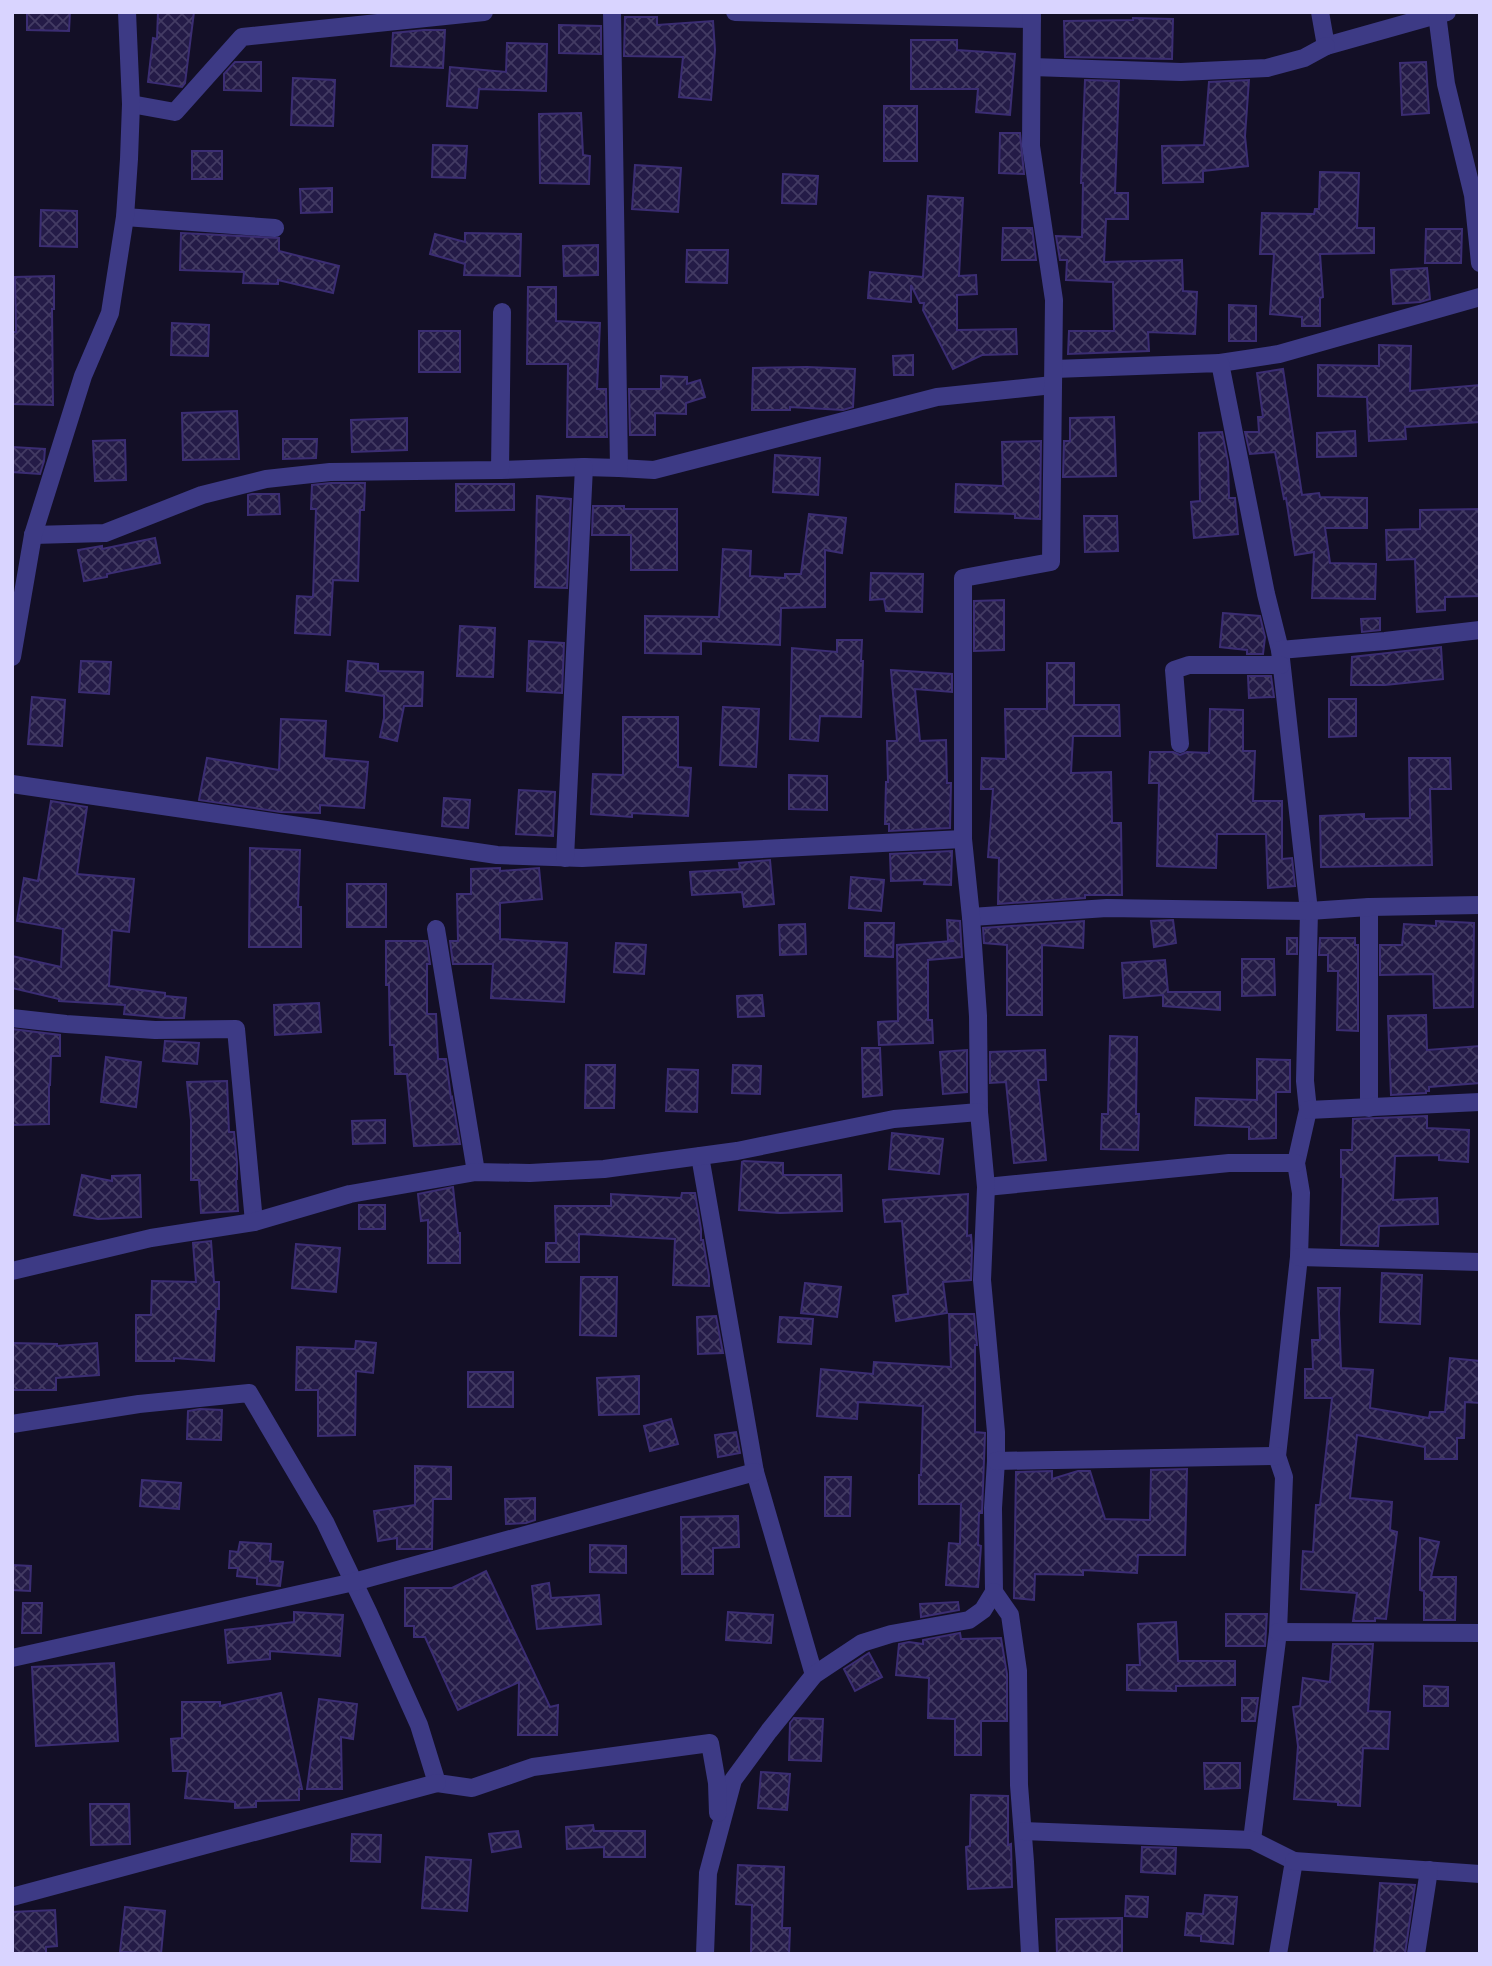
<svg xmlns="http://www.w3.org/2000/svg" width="1492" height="1966" font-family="'Exo 2',sans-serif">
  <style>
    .building { fill: url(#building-cross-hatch); stroke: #3b2d73; stroke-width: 2 }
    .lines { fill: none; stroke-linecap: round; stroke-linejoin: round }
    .minor { stroke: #3d3a85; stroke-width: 18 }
  </style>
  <defs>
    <pattern id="building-cross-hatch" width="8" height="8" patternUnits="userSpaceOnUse" patternTransform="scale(1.75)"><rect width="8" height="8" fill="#241b47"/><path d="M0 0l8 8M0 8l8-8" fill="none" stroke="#433b63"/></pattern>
  </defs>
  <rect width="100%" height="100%" fill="#130f26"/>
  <g class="building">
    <path d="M27,12H70L69,31L27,30Z"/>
    <path d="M158,12H194L185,83L182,87L148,82L153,38L157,39Z"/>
    <path d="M625,17H657V25L713,21L715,50L711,100L679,97L683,57L624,56Z"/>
    <path d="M1133,18L1173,19L1172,59L1065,57L1064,21L1133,20Z"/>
    <path d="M559,25L601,26V54L559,53Z"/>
    <path d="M424,30H445L443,68L391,66L393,33Z"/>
    <path d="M911,40H957V50L1015,54L1010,115L976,112L978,89H911Z"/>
    <path d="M507,43L547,44L546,91L479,89L477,108L447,106L450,67L506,72Z"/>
    <path d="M235,62H261V91L224,90V74Z"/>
    <path d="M1426,62L1429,113L1402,115L1400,63Z"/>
    <path d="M293,78L335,80L333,126L291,125Z"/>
    <path d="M1085,80L1119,81L1115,193H1128V219H1106L1104,262L1182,260L1183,291L1197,292L1195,334L1148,332L1149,351L1068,354L1069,331H1114L1113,282L1066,280L1067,260H1060L1056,236L1082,237L1083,183H1081Z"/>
    <path d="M1249,80L1245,136L1248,166L1203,171V182L1163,183L1162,146L1204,145L1209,82Z"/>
    <rect x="884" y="106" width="33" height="55"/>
    <path d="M581,113L583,155L590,156L589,184L540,183L539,114Z"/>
    <path d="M1000,133H1020L1024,174L999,173Z"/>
    <path d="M433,145L467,146L465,178L432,177Z"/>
    <rect x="192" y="151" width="30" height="28"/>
    <path d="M635,165L681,168L678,212L632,209Z"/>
    <path d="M1320,172L1359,173L1357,228H1374V253L1320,254L1323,297L1320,298V326H1302V317L1270,314L1274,254H1260L1262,213L1314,214L1315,209H1319Z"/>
    <path d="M783,174L818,176L816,204L782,203Z"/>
    <path d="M332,188V212L301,213L300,189Z"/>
    <path d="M928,196L963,198L959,276L976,275L977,294L957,295V330L1016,329L1017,354L982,355L953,369L923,310L924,303H920L911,285V302L868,298L870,272L923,277Z"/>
    <path d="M41,210L77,211V247L40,246Z"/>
    <path d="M1003,228H1032L1036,260H1002Z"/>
    <path d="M1426,229H1462L1461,263H1425Z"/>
    <path d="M181,233L279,238V251L339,266L333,293L278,280V284L243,283L244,272L180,270Z"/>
    <path d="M465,233L521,234L520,276L464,275L465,264L430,254L435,234L465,242Z"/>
    <path d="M598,245V275L564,276L563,246Z"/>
    <path d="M687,250H728L727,283L686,282Z"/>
    <path d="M1427,268L1430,299L1420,302L1393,304L1391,270Z"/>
    <path d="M54,276V309H52L53,405L12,404V332H16L15,277Z"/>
    <path d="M528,287H556V321L600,323L597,389H606L607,437H567L568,364H527Z"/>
    <path d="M1229,305L1256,306V341H1229Z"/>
    <path d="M172,323L209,325L208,356L171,355Z"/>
    <rect x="419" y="331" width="41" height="41"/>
    <path d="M1379,345L1411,346L1410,391L1480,385V422L1405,427L1406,439L1369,441L1367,397L1318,396V365L1379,366Z"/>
    <path d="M913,355V375H894L893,356Z"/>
    <path d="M807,367L855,369L853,407L843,410L790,407V410H752L753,368Z"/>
    <path d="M1283,369L1302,495L1319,493L1320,497L1367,498V528H1325L1330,563L1376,564L1375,599L1312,598L1314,552L1295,555L1286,498L1284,499L1275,452L1250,454L1245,432H1259L1258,417H1263L1257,373Z"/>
    <path d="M661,376L687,377V384L700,380L705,397L686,403V414L655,413V435H630L629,389H661Z"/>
    <path d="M237,411L239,459L183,460L182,413Z"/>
    <path d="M1114,417L1116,476L1063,477L1064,441H1070V418Z"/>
    <path d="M407,418V450L352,452L351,420Z"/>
    <path d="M1355,431L1356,456L1317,457V433Z"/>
    <path d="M1222,432L1228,462L1229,498H1235L1238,534L1194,538L1191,502L1200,501L1199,433Z"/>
    <path d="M283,439H317L316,458L283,459Z"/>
    <path d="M125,440L126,480L95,481L93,441Z"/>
    <path d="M1041,441L1040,519L1015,518V514L955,512L956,484L1003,486L1002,442Z"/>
    <path d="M12,447L45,449L44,461L40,474L12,472Z"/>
    <path d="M775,455L820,458L818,495L773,492Z"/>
    <path d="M331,483H365L364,510H360L358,581L333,580L330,635L295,633L297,596L313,597L316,509H311L312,485Z"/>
    <path d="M456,484H514V510L456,511Z"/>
    <path d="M252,494H279L280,514L248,515V495Z"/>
    <path d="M537,496L571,499L567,588L535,587Z"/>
    <path d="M593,506H624V509H677V570H631V535H592Z"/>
    <path d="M1480,509V596L1445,597V610L1417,612L1415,559L1387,560L1386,530L1420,529V510Z"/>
    <path d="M809,514L846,518L842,553L825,550V607L781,608L780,645L701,641V654L645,653V616L719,617L723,549L751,551L750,576L785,578V574H801Z"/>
    <path d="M1084,516H1117L1118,551L1085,552Z"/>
    <path d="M155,538L160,563L107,574V577L84,581L78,550L102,546V549Z"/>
    <path d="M871,573L923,574L922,612L886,611L884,599L870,600Z"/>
    <path d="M1004,600V650L974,651V601Z"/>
    <path d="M1223,613L1260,616L1265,637L1263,654H1247V650L1220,647Z"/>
    <path d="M1380,618V630L1362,632L1361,619Z"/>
    <path d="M460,626L495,628L493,677L457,676Z"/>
    <path d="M837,640H862L861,661H863L861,717L820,716L818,741L790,739L792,648L837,652Z"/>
    <path d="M529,641L564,643L562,693L527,691Z"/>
    <path d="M1441,647L1443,679L1385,685H1351L1352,657Z"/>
    <path d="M81,661L111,662L109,694L79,692Z"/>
    <path d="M348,661L378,664V671L423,672L422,706H404L397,741L380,737L384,718V696L346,691Z"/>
    <path d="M1047,663H1074V705H1119L1120,736H1073L1071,773L1111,772L1112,823H1121L1122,895H1085V898L998,904L999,858L988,857L993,789H981L982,758L1006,759L1005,709H1047Z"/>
    <path d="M891,670L952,674V692L915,689L920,741L946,740L947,783H951L950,828L889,831V824H885L886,782H888L887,741H897Z"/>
    <path d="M1248,676H1271L1274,697L1249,698Z"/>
    <path d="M32,697L65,700L62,746L28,744Z"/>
    <path d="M1329,699H1356V736L1329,737Z"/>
    <path d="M723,707L759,709L756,767L720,765Z"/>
    <path d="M1210,709L1243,710V751H1255L1253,801H1282V859L1292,858L1295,886L1268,888L1266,834H1217L1216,868L1157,866L1159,783H1149L1150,752H1173L1180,755L1187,752L1209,753Z"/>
    <path d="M623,717H678V767L691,768L688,816L632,813V817L591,814L593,774L623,775Z"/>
    <path d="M281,719L326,721L324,758L368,762L364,808L320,805V813L281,812L199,800L207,758L279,770Z"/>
    <path d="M1409,758H1450L1451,789H1430L1432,865L1321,867L1320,816L1364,814V819L1410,818Z"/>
    <path d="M789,775L827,776V810L789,809Z"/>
    <path d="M519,790L555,792L553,836L516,834Z"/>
    <path d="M444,798L470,800L468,828L442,826Z"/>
    <path d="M51,801L87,807L77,874L134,879L129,932L112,930L109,986L165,993V996L186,998L184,1018H166L124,1014L125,1005L59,1001V999L12,988V956L61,967L63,929L17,921L24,878L38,881Z"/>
    <path d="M250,848L300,850L298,907H301V947H249Z"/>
    <path d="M952,851L951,885L924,884L925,880L891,881L890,854Z"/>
    <path d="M770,860L774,904L744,907L742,892L692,895L690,872L740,869L739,863Z"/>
    <path d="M500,868V871L539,868L542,899L500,903V939L567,943L564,1002L491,998L493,964H453L450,941H458L457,894H471V869Z"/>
    <path d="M851,877L884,880L881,911L849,908Z"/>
    <rect x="347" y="884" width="39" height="43"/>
    <path d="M947,920L960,921L962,957L928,960V1020H932L933,1043L879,1045L878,1022L898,1021L897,945L954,941L948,940Z"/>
    <path d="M1173,920L1176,943L1154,947L1151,921Z"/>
    <path d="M1084,921L1083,948L1042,945V1015H1007V945L984,943L983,928Z"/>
    <path d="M1436,921L1474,923L1473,1007L1434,1008L1433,974L1380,975V945H1402L1404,924L1436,926Z"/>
    <path d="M865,923H894L893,957L865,956Z"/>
    <path d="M805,924L806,954L780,955L779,925Z"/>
    <rect x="1287" y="938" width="10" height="16"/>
    <path d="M1320,938H1355V945H1358V1031L1337,1030L1338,971H1328V955H1319Z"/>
    <path d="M386,941H427L430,964H427V1014H436L438,1059H446L451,1098L452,1097L460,1144L414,1146L407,1074H395L394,1045H390L389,985H386Z"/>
    <path d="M616,943L646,945L644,974L614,972Z"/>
    <path d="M1242,959H1274L1275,995L1242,996Z"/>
    <path d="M1165,960L1168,992H1220V1010L1163,1006V995L1124,998L1122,963Z"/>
    <path d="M762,995L764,1016L738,1017L737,996Z"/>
    <path d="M319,1003L321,1032L275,1035L274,1005Z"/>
    <path d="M1426,1015L1427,1050L1480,1046V1083L1429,1087V1091H1426V1093L1391,1095L1388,1016Z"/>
    <path d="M12,1029L60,1035V1056H51L50,1085H49V1124L12,1125Z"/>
    <path d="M1110,1036L1137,1037L1136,1114H1139L1138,1150L1101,1149L1102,1114H1108Z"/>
    <path d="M165,1041L199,1043L197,1064L163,1061Z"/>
    <path d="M862,1048H880L882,1095L863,1097Z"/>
    <path d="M967,1050V1092L943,1094L940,1052Z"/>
    <path d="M1045,1050L1046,1080H1038L1046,1160L1014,1163L1006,1082L990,1083V1052Z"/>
    <path d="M106,1057L141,1062L136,1107L101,1102Z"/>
    <path d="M1257,1059L1290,1060V1092H1276V1138L1249,1139V1127L1195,1125L1196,1098L1257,1100Z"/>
    <path d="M586,1065H615L614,1108H585Z"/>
    <path d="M733,1065L761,1066L760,1094L732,1093Z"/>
    <path d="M668,1069L698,1070L697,1112L666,1111Z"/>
    <path d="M227,1081L229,1132H234L237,1162V1179H236L238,1211L201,1213L199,1180H191V1120L187,1082Z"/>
    <path d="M1427,1116V1128L1469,1130L1468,1162L1439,1160V1155L1395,1156L1393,1200L1437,1198L1438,1224L1379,1226L1378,1246L1341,1245L1343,1177H1341V1150H1352L1353,1119Z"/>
    <path d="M385,1120V1143L353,1144L352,1121Z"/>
    <path d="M892,1133L943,1139L939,1174L889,1169Z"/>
    <path d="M744,1161L783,1163V1175H841L842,1211L780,1213L739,1210L742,1162Z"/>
    <path d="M82,1175L112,1181V1176L140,1175L141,1217L98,1219L74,1215Z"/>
    <path d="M453,1187L458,1233H460V1263H428V1220L421,1221L418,1194Z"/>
    <path d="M682,1193H695L701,1229V1240H703L709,1276V1286L673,1285L675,1239L579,1234V1262H546V1243H556L555,1206H611V1194L681,1198Z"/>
    <path d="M968,1194L967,1236L971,1235L972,1248L971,1280L943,1282L947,1313L896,1321L893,1296L908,1294L902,1221L885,1222L883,1200Z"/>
    <rect x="359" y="1205" width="26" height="24"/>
    <path d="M211,1241L214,1282H219V1309H216L214,1361L174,1358V1361H136V1315H151L152,1281L196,1282L193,1243Z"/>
    <path d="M296,1244L340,1248L336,1292L292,1288Z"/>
    <path d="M1382,1273L1422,1275L1420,1324L1380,1322Z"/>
    <path d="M581,1277H617L616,1336L580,1335Z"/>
    <path d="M805,1283L841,1287L837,1317L801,1313Z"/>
    <path d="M1318,1288H1340L1339,1313L1341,1368L1373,1370L1370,1408L1429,1418L1430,1412H1445L1450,1358L1480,1361V1403L1465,1402L1464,1438H1457V1459H1425V1447L1357,1435L1350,1498L1392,1502L1390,1530L1397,1532L1386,1619L1375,1618V1621H1353L1357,1593L1301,1589L1303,1551L1313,1552L1316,1505H1320L1332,1398H1305V1369H1313L1312,1340H1320Z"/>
    <path d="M949,1314H974L977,1345H975V1432L985,1433L982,1513H979L978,1545L981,1546L978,1587L946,1585L949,1543L960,1544L961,1504H919V1475H921L923,1406L858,1402L857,1419L817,1416L821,1369L873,1374L874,1362L951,1367Z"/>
    <path d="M716,1316L723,1353L698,1354L697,1317Z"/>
    <path d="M780,1317L813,1319L811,1344L778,1342Z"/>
    <path d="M356,1341L376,1343L373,1373L356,1371L355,1435L318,1436V1390H296L297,1347L355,1349Z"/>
    <path d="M12,1343L57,1344V1346L97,1343L99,1375L56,1378V1390H12Z"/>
    <rect x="468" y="1372" width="45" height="35"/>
    <path d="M639,1376V1414L599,1415L597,1378Z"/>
    <path d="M200,1409L222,1410L221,1440L187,1439L188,1411Z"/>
    <path d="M671,1419L678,1444L650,1451L644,1426Z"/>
    <path d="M736,1432L740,1453L718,1457L715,1435Z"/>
    <path d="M415,1466L451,1467V1499H433L432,1549H397V1538L378,1541L374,1511L415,1505Z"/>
    <path d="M1187,1469L1185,1555H1138L1137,1573L1083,1570V1575L1035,1574L1034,1600L1014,1598L1016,1472L1052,1471V1479L1078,1471H1090L1105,1519L1150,1520L1151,1470Z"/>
    <path d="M825,1477H851L850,1516H825Z"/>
    <path d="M142,1480L181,1483L179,1509L140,1506Z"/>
    <path d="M535,1498V1520L526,1523L506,1524L505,1499Z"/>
    <path d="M738,1516L739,1547L713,1548V1574H682L681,1517Z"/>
    <path d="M1420,1538L1439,1542L1431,1577H1456L1455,1620H1424V1591L1420,1590Z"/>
    <path d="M240,1542L271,1544L270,1561L283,1562L280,1586L257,1584V1578L237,1576L238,1568H229L230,1551L238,1552Z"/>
    <path d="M590,1545L626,1546V1573L590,1572Z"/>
    <path d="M12,1565L31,1566L30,1591L12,1590Z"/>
    <path d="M486,1571L550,1707L558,1705L557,1735H518L519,1682L458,1710L425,1637H414V1626H405V1588H452Z"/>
    <path d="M549,1583L551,1598L599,1595L601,1624L537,1629L532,1586Z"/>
    <path d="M958,1602L959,1610L921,1617L920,1604Z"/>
    <path d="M23,1603H42L41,1633H22Z"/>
    <path d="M294,1612L343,1615L340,1656L270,1651V1659L228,1663L225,1630L294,1622Z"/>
    <path d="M728,1612L773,1615L771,1643L726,1640Z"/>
    <path d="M1226,1614H1267L1265,1646H1226Z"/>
    <path d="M1176,1622L1178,1661H1235V1685L1176,1686V1691L1127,1690V1665H1140L1138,1624Z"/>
    <path d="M960,1633L961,1639L1001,1638L1007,1674V1721H981V1755H955V1719L928,1718L929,1678L896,1675L899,1644L909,1642L923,1644V1640Z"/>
    <path d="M1333,1644H1373L1368,1711L1390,1712L1388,1749L1363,1748L1360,1806L1338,1805V1802L1294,1799L1298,1746L1293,1707L1300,1706L1303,1678L1330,1682Z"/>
    <path d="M869,1653L882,1677L855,1691L844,1669Z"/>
    <path d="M114,1663L118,1741L36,1746L32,1667Z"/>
    <path d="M1424,1686L1448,1687V1706H1424Z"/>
    <path d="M281,1693L302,1789H299V1800L256,1801V1807L235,1808V1802L185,1798L188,1771H173L171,1739L182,1738V1702H220V1706Z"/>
    <path d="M1242,1698H1258L1255,1721H1242Z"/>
    <path d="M319,1699L357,1704L353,1739L341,1737L342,1789H307Z"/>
    <path d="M794,1718L823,1719L821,1761L789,1760L790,1723Z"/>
    <path d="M1204,1763H1240V1788L1205,1789Z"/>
    <path d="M761,1772L790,1774L787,1810L758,1808Z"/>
    <path d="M971,1795L1008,1796V1845L1011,1844L1012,1887L968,1889L966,1847L970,1846Z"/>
    <path d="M90,1804H129L130,1844L91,1845Z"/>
    <path d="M593,1825L594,1831H645V1857H604V1847L567,1849L566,1827Z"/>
    <path d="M518,1831L521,1847L492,1852L489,1834Z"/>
    <path d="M352,1834L381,1835L380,1862L351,1861Z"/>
    <path d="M1142,1847L1176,1848L1175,1874L1141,1872Z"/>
    <path d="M426,1857L471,1860L467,1911L422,1908Z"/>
    <path d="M738,1865L784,1867L782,1928H790L789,1954H751L752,1905L736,1904Z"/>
    <path d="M1380,1883L1415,1885L1405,1954H1374Z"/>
    <path d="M1205,1895L1237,1897L1233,1944L1201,1941V1936L1185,1935L1187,1913L1203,1914Z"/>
    <path d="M1126,1896L1148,1897L1147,1917L1125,1916Z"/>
    <path d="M125,1907L165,1911L161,1954L120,1952Z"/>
    <path d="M55,1910L57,1946L46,1947V1954H12V1912Z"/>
    <path d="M1122,1918V1954H1057L1056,1919Z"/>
  </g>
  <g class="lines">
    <g class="minor">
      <path d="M735,12L1032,19"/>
      <path d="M1320,12L1326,46L1447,12"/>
      <path d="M1437,14L1446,84L1473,195L1480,263"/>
      <path d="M1032,67L1181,72L1267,68L1304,58L1326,46"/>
      <path d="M131,104L175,112L242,37L484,12"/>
      <path d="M125,217L275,228"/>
      <path d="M1220,363L1279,354L1480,297"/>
      <path d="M1054,369L1220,363L1266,594L1280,650L1309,911L1305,1081L1308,1110L1296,1163L1301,1193L1299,1257L1277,1456L1284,1477L1278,1632L1252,1840"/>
      <path d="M619,468L654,470L937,397L1053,385"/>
      <path d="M500,470L584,467L619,468L612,12"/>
      <path d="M33,535L105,533L202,495L266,479L330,472L500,470L502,312"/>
      <path d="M1280,650L1385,641L1480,630"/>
      <path d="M12,657L33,535L83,376L110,313L125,217L129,159L131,104L127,12"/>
      <path d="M1180,744L1174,670L1189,665H1281"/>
      <path d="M12,784L497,855L582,858L963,839"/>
      <path d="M565,858L584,467"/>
      <path d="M1369,907V1108"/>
      <path d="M971,917L1107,908L1309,911L1369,907L1480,905"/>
      <path d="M436,929L476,1172"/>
      <path d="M12,1018L66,1024L155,1030L236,1029L254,1222"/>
      <path d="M1308,1110L1480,1102"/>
      <path d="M979,1112L978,1016L971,917L963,839V578L1051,562L1054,300L1031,146L1032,12"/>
      <path d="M700,1156L755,1472L814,1675"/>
      <path d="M986,1187L1229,1163H1296"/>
      <path d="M1299,1257L1480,1262"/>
      <path d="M12,1271L151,1238L254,1222L350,1194L476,1172L530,1173L604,1169L737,1151L894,1119L979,1112L986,1187L982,1280L996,1432V1461L993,1508L994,1592L983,1610L969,1620L891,1634L862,1643L814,1675L769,1731L733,1780L708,1873L705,1954"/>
      <path d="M12,1424L139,1404L249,1393L325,1522L369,1614L419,1725L437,1783L472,1788L533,1767L710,1743L717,1783L718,1813"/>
      <path d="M996,1461L1277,1456"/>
      <path d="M994,1592L1010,1615L1018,1671L1019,1785L1025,1862L1030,1954"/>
      <path d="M1278,1632L1480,1633"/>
      <path d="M12,1658L354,1582L755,1472"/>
      <path d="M1023,1831L1252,1840L1294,1861L1278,1954"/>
      <path d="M1294,1861L1480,1874"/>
      <path d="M12,1897L437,1783"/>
      <path d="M1416,1954L1429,1870"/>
    </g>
  </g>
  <rect width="1492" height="1966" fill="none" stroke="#d9d4ff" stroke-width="28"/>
</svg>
